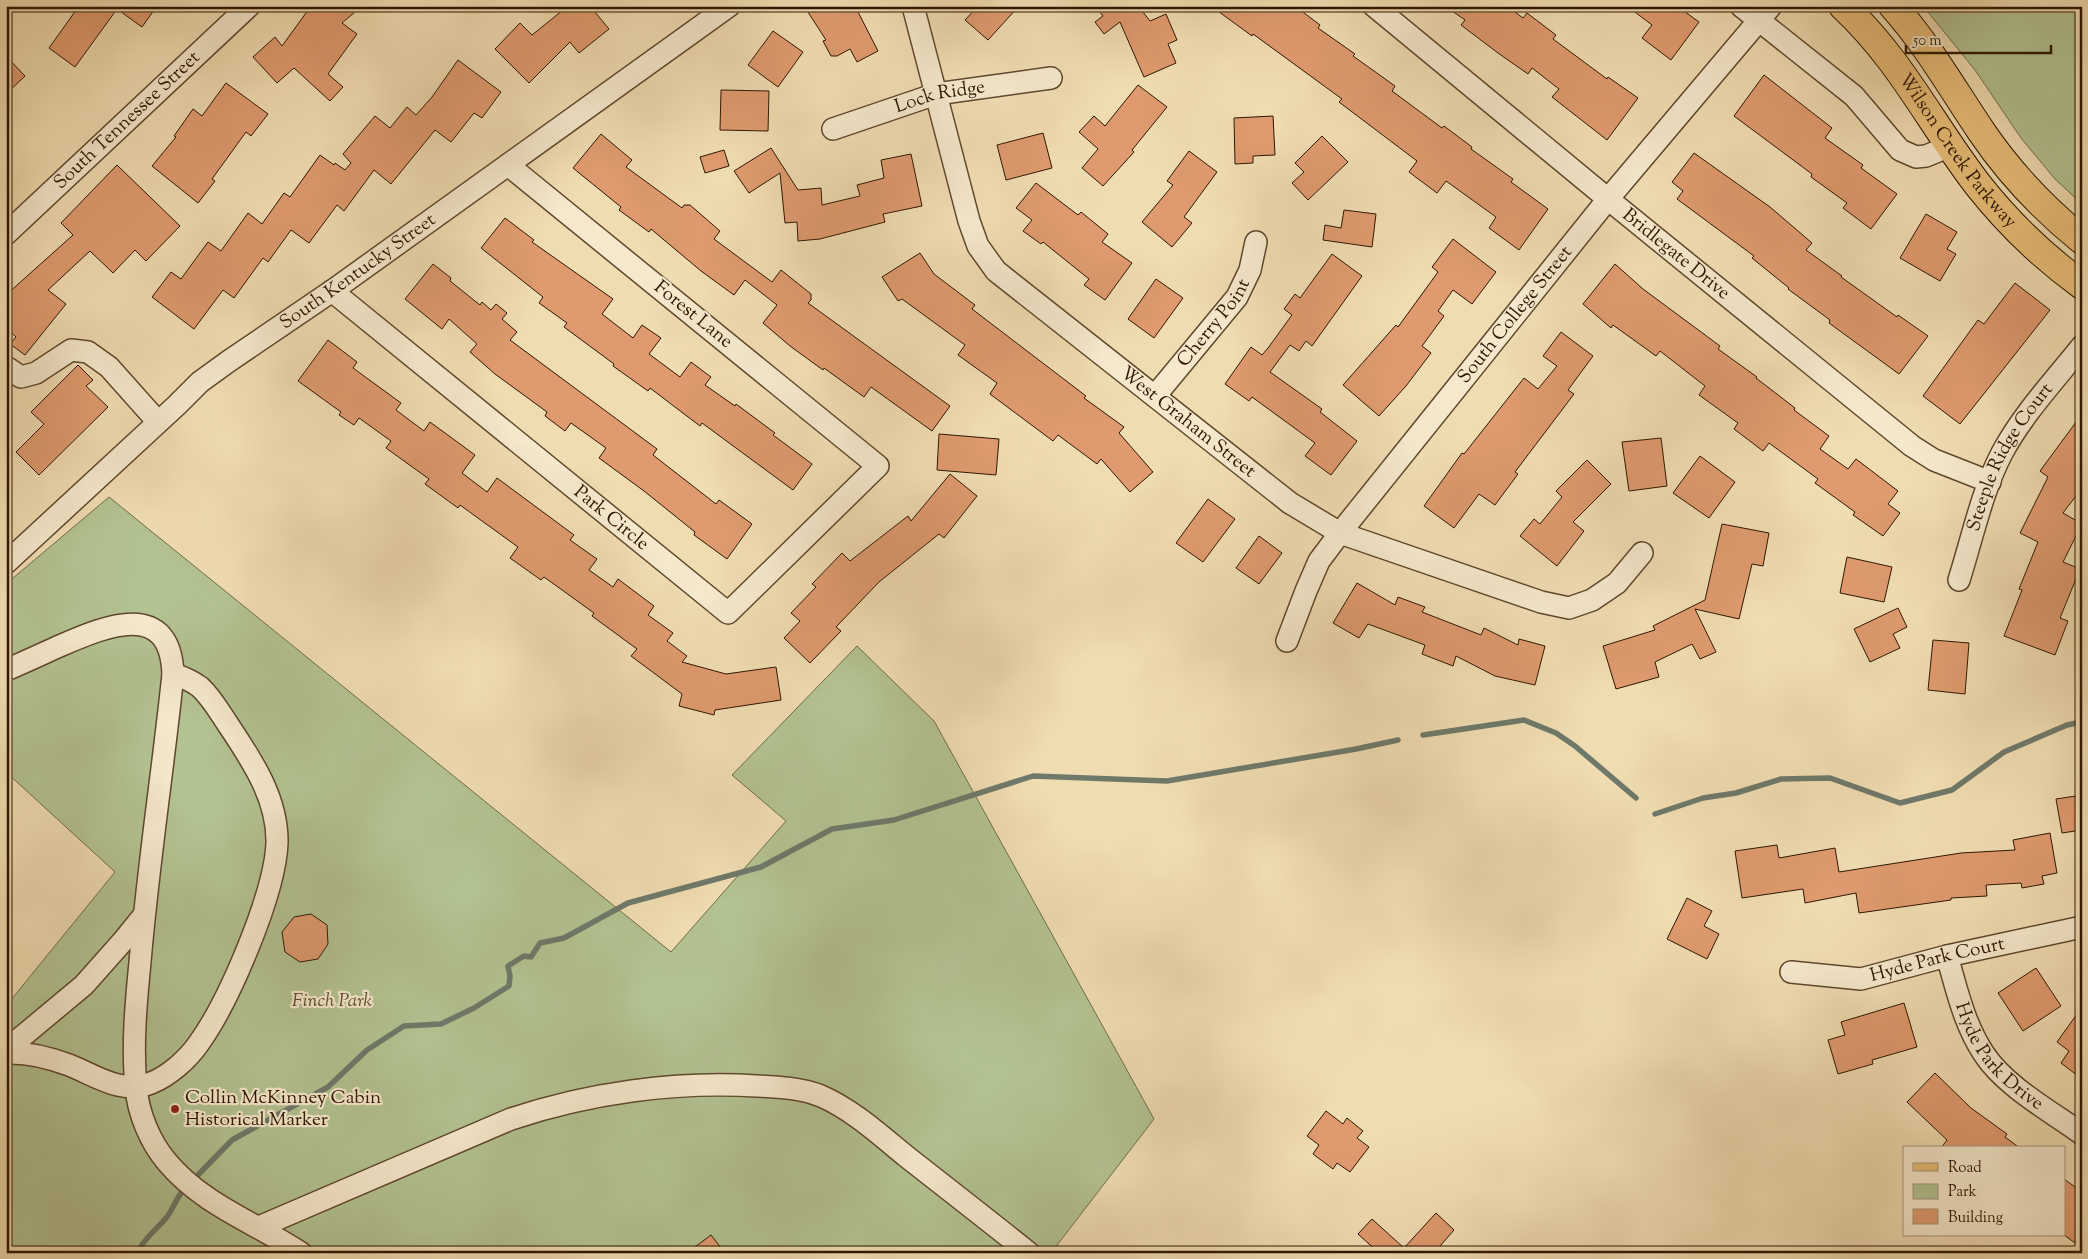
<svg xmlns="http://www.w3.org/2000/svg" width="2088" height="1259" font-family="'Sorts Mill Goudy',serif">
  <style>
    .green { fill: #b3c291; stroke: #706c48 }
    .lines { fill: none; stroke-linecap: round; stroke-linejoin: round }
    .stream { stroke: #6f796a; stroke-width: 5.5 }
    .building { fill: #df9a6f; stroke: #2e1700 }
    .minor-casing { stroke: #5e482c; stroke-width: 24 }
    .major-casing { stroke: #2e1700; stroke-width: 30 }
    .minor { stroke: #f5e8cc; stroke-width: 21 }
    .major { stroke: #e8be78; stroke-width: 28 }
    .poi-dot { fill: #8f2418; stroke: #f5e8cc; stroke-width: 2 }
    .labels { text-anchor: middle; dominant-baseline: central; stroke-width: 4.5; stroke-linejoin: round; paint-order: stroke }
    .street-label { font-size: 19px; fill: #2e1700; stroke: #f5e8cc }
    .park-label { font-size: 19px; font-style: italic; fill: #564a2c; stroke: #f5e8cc }
    .poi-label { font-size: 19px; fill: #2e1700; stroke: #f5e8cc; text-anchor: start }
  </style>
  <rect width="100%" height="100%" fill="#f0dcb1"/>
  <filter id="stains"><feTurbulence type="fractalNoise" baseFrequency=".004" numOctaves="4"/><feColorMatrix values="0 0 0 0 .2 0 0 0 0 .09 0 0 0 0 .02 0 0 0 .5 -.17"/></filter>
  <radialGradient id="worn" r=".72"><stop offset=".6" stop-color="#630" stop-opacity="0"/><stop offset="1" stop-color="#630" stop-opacity=".3"/></radialGradient>
  <g class="green">
    <path d="M1923,6H2082V204L2055,179L2021,138L1975,70Z"/>
    <path d="M109,497L671,952L786,821L732,775L857,646L934,721L1154,1119L1051,1253H6V1006L115,872L6,772V584Z"/>
  </g>
  <g class="lines">
    <g class="stream">
      <path d="M1423,735L1524,720L1556,733L1575,746L1636,798"/>
      <path d="M1655,814L1703,798L1736,793L1781,779L1830,778L1900,803L1952,790L2004,752L2067,725L2082,722"/>
      <path d="M193,1180L232,1140L328,1087L367,1050L404,1026L441,1024L474,1008L509,986L510,976L508,966L524,956L531,957L540,943L564,938L628,903L761,867L832,829L894,820L1033,776L1167,781L1356,749L1398,740"/>
      <path d="M137,1253C144,1238 157,1229 167,1217C174,1207 177,1196 186,1187"/>
    </g>
  </g>
  <g class="building">
    <path d="M79,6H157L142,27L117,9L75,67L49,48Z"/>
    <path d="M311,6H362L342,23L357,34L328,74L343,87L330,101L294,68L277,83L253,57L275,37L282,46Z"/>
    <path d="M568,6H590L609,29L579,53L570,42L529,83L495,49L520,23L532,35Z"/>
    <path d="M804,6H855L878,51L857,62L850,49L837,56H831L823,41L826,40Z"/>
    <path d="M978,6H1019L988,40L965,20Z"/>
    <path d="M1095,6H1140L1139,7L1150,21L1166,14L1177,40L1168,44L1176,63L1144,77L1120,22L1104,34L1095,22L1103,16Z"/>
    <path d="M1211,6H1295L1320,25L1318,28L1355,54L1353,56L1395,86L1392,91L1442,128L1444,126L1472,147L1471,149L1513,179L1511,182L1548,209L1519,250L1489,228L1496,217L1446,181L1437,193L1409,172L1417,161L1339,102L1342,99L1253,34L1252,36Z"/>
    <path d="M1445,6H1507L1523,18L1527,13L1556,35L1553,39L1607,79L1608,77L1638,98L1607,140L1552,97L1559,89L1532,68L1528,74L1498,53L1461,25L1465,20Z"/>
    <path d="M1627,6H1677L1699,22L1671,60L1642,38L1652,25Z"/>
    <path d="M773,31L803,52L778,87L748,65Z"/>
    <path d="M6,56L25,76L6,94Z"/>
    <path d="M458,60L501,92L482,118L474,113L451,142L435,130L391,184L374,170L344,211L337,205L309,243L291,230L268,262L263,258L234,298L223,290L194,329L152,297L171,272L181,279L208,242L221,251L248,213L262,224L284,193L290,197L320,155L334,165L335,163L345,170L351,163L343,154L375,116L390,128L407,107L416,115L432,97Z"/>
    <path d="M1764,75L1832,128L1825,138L1863,165L1861,168L1897,194L1871,229L1843,208L1847,203L1811,177L1812,174L1734,116Z"/>
    <path d="M226,83L268,114L251,136L246,132L212,179L215,181L198,203L152,166L176,137L174,136L193,109L202,116Z"/>
    <path d="M1138,85L1167,107L1132,150L1134,152L1103,186L1082,168L1098,149L1079,132L1094,116L1105,126Z"/>
    <path d="M721,90L769,91L768,131L720,130Z"/>
    <path d="M1273,116L1275,155L1253,156V163L1235,164L1234,118Z"/>
    <path d="M1043,133L1052,168L1006,180L997,145Z"/>
    <path d="M601,134L632,160L626,167L682,208L684,205H690L720,231L714,239L772,282L781,270L811,294V300L808,303L950,406L932,431L871,387L864,397L824,368L823,370L790,346L763,323L777,305L745,280L734,295L701,271L651,229L649,232L619,210L621,207L573,168Z"/>
    <path d="M1322,136L1348,162L1308,200L1292,183L1304,172L1295,163Z"/>
    <path d="M771,148L798,190L821,188L822,205L860,196L857,185L884,178L881,160L911,154L922,206L883,214L885,222L820,239L798,241L797,222L785,223L780,173L749,193L734,171Z"/>
    <path d="M724,150L729,166L705,173L700,157Z"/>
    <path d="M1189,151L1217,172L1184,217L1192,223L1172,247L1142,222L1173,185L1167,181Z"/>
    <path d="M1694,153L1770,207L1812,243L1806,250L1842,276L1841,277L1897,317L1898,315L1928,336L1899,374L1829,323L1830,320L1788,289L1789,288L1752,258L1754,256L1677,199L1683,191L1672,182Z"/>
    <path d="M117,165L180,226L146,261L135,250L113,273L90,251L48,290L66,304L25,355L10,344L16,337L6,327V295L73,235L61,223Z"/>
    <path d="M1036,183L1078,215L1081,212L1108,234L1102,242L1132,263L1105,300L1084,285L1089,279L1043,242L1041,244L1023,231L1032,220L1016,208Z"/>
    <path d="M1344,210L1376,214L1372,247L1323,240L1325,225L1341,228Z"/>
    <path d="M1926,214L1957,232L1947,249L1956,254L1940,281L1900,258Z"/>
    <path d="M505,218L534,240L532,242L613,299L602,314L633,338L642,325L661,338L649,354L680,377L691,362L711,377L705,385L735,406L736,404L775,433L773,435L812,464L793,490L702,423L700,426L650,388L648,391L613,366L614,364L564,327L567,323L539,303L543,297L481,248Z"/>
    <path d="M1453,239L1496,272L1472,304L1453,290L1438,311L1444,316L1422,346L1431,353L1406,386L1379,416L1343,385L1396,325L1398,327L1438,272L1432,267Z"/>
    <path d="M920,253L934,274L975,305L972,309L1086,396L1084,398L1124,427L1119,433L1153,472L1130,492L1101,459L1097,464L1058,435L1053,441L990,394L997,383L958,355L965,345L902,299L898,301L882,277Z"/>
    <path d="M1332,254L1362,276L1312,346L1306,341L1299,351L1290,345L1270,372L1322,409L1320,412L1357,441L1331,475L1305,456L1315,443L1252,397L1249,401L1225,384L1251,347L1262,355L1268,348L1292,315L1284,309L1295,294L1300,298Z"/>
    <path d="M433,264L451,278L450,281L480,305L482,302L491,310L496,304L507,313L502,319L517,332L510,340L657,449L653,455L716,504L719,500L752,524L727,559L694,535L695,532L644,491L599,458L606,448L571,423L565,431L545,416L547,412L495,374L470,352L477,344L449,319L442,329L405,299Z"/>
    <path d="M1615,264L1643,289L1720,346L1718,349L1757,377L1756,378L1795,408L1794,410L1829,436L1820,449L1848,469L1856,459L1898,491L1888,504L1900,513L1883,536L1853,515L1855,512L1815,483L1818,479L1769,443L1763,451L1734,429L1738,423L1699,395L1705,386L1660,351L1656,356L1613,325L1611,328L1583,304Z"/>
    <path d="M1156,279L1183,298L1154,338L1128,319Z"/>
    <path d="M2015,283L2050,310L1960,424L1923,396L1978,320L1984,324Z"/>
    <path d="M1561,332L1593,356L1568,390L1574,394L1515,472L1518,474L1495,505L1479,494L1454,528L1424,506L1462,453L1464,454L1524,378L1538,389L1557,366L1543,356Z"/>
    <path d="M328,340L357,362L353,368L401,403L396,410L424,431L430,422L475,455L462,473L487,492L497,478L574,535L570,540L597,559L589,570L613,587L618,579L654,606L648,615L673,633L667,641L687,656L682,662L726,674L776,667L781,700L715,710L714,715L679,706L682,694L631,656L637,649L592,616L594,613L544,577L541,580L510,558L518,547L460,505L458,508L425,484L429,479L386,448L391,441L359,418L354,425L339,415L341,412L298,381Z"/>
    <path d="M78,365L93,380L86,386L108,407L39,475L16,452L44,424L31,412Z"/>
    <path d="M2082,414V488L2063,513L2082,524L2063,562L2080,569L2060,618L2068,621L2055,655L2004,636L2022,590L2019,589L2038,542L2020,533L2048,477L2040,471Z"/>
    <path d="M939,434L999,439L996,475L937,470Z"/>
    <path d="M1661,438L1667,486L1629,491L1622,442Z"/>
    <path d="M1700,456L1735,482L1709,518L1673,493Z"/>
    <path d="M1587,460L1611,484L1573,522L1584,531L1557,566L1520,536L1534,519L1540,524L1562,497L1556,491Z"/>
    <path d="M950,474L977,496L944,538L939,534L879,582L836,627L841,631L810,663L784,638L800,621L791,613L816,587L812,584L842,553L850,561L908,516L911,521Z"/>
    <path d="M1208,499L1235,519L1203,562L1176,543Z"/>
    <path d="M1722,524L1769,533L1763,566L1752,564L1739,619L1695,609L1716,652L1700,659L1692,644L1655,662L1659,677L1616,689L1603,646L1655,630L1653,626L1705,600Z"/>
    <path d="M1259,536L1282,553L1259,584L1236,568Z"/>
    <path d="M1847,557L1892,567L1884,602L1840,593Z"/>
    <path d="M1357,583L1395,605L1398,597L1425,607L1422,612L1481,635L1484,628L1518,645L1519,639L1545,646L1535,685L1495,676L1456,656L1453,666L1422,654L1425,645L1368,624L1359,638L1333,623Z"/>
    <path d="M1898,608L1907,627L1893,634L1900,648L1870,662L1854,629Z"/>
    <path d="M1933,640L1969,643L1965,694L1928,690Z"/>
    <path d="M2082,795V830L2062,833L2056,799Z"/>
    <path d="M2050,833L2057,873L2042,876L2044,884L2022,888L2021,883L1986,885L1987,896L1951,898V900L1859,913L1856,893L1805,903L1803,889L1742,898L1735,851L1777,845L1779,858L1835,848L1839,872L1961,853L2015,850L2013,840Z"/>
    <path d="M1687,898L1712,911L1704,926L1719,934L1707,959L1667,939Z"/>
    <path d="M311,914L327,925L328,944L318,959L300,962L285,952L282,932L294,917Z"/>
    <path d="M2036,968L2061,1006L2023,1031L1998,993Z"/>
    <path d="M1904,1003L1917,1047L1872,1060L1873,1064L1838,1074L1828,1040L1845,1035L1841,1022Z"/>
    <path d="M2082,1007V1079L2061,1063L2069,1051L2057,1042Z"/>
    <path d="M1935,1073L1971,1108L2007,1134L2005,1137L2020,1148H1941L1947,1140L1907,1102Z"/>
    <path d="M1326,1111L1343,1124L1347,1118L1363,1131L1357,1138L1369,1147L1350,1172L1337,1163L1333,1169L1313,1154L1319,1145L1307,1136Z"/>
    <path d="M2064,1179L2082,1192V1248L2064,1235Z"/>
    <path d="M1436,1213L1454,1230L1434,1253H1379L1358,1234L1372,1219L1404,1248Z"/>
    <path d="M711,1235L725,1253H687Z"/>
  </g>
  <g class="lines">
    <g class="minor-casing">
      <g id="minor">
        <path id="s1" d="M913,6L969,221L978,246L996,271L1290,503L1340,533L1541,602L1569,608L1592,600L1617,583L1642,553"/>
        <path id="s2" d="M1374,6L1608,199L1912,446L1934,460L1990,482"/>
        <path d="M1741,6L1854,96L1900,150L1916,157L1926,156L1950,146"/>
        <path id="s3" d="M833,129L936,94L1051,78"/>
        <path id="s4" d="M6,234L249,6"/>
        <path id="s5" d="M332,291L728,613L878,466L508,165"/>
        <path d="M6,367L21,377L36,373L71,350L88,352L109,367L158,422"/>
        <path id="s6" d="M1155,396L1237,297L1250,270L1256,242"/>
        <path id="s7" d="M6,563L177,405L200,382L229,361L332,291L729,6"/>
        <path id="s8" d="M1959,580C1972,539 1982,491 2002,453C2023,414 2054,381 2082,346"/>
        <path id="s9" d="M1287,641L1306,591L1319,561L1340,533L1608,199L1771,6"/>
        <path d="M6,670C25,662 44,653 62,645C106,626 170,599 173,674C163,770 148,866 140,962C136,1003 132,1046 136,1087C138,1113 150,1142 167,1162C203,1205 256,1223 301,1253"/>
        <path id="s10" d="M1947,956C1957,990 1964,1024 1984,1054C2005,1086 2050,1111 2082,1134"/>
        <path id="s11" d="M1791,972L1861,979L1947,956L2082,927"/>
        <path d="M6,1050L84,985L123,941L144,915"/>
        <path d="M6,1053C28,1052 48,1057 69,1065C95,1075 121,1095 151,1083C169,1076 188,1059 199,1043C229,1001 275,894 277,843C278,798 251,759 227,723C219,711 211,697 200,687C192,681 183,677 173,674"/>
        <path d="M259,1227L511,1119C589,1093 675,1081 757,1086C778,1087 801,1088 821,1096C853,1110 880,1135 907,1157C948,1189 989,1221 1029,1253"/>
      </g>
    </g>
    <g class="major-casing">
      <g id="major">
        <path id="s12" d="M1843,6C1901,60 1931,124 1978,185C2008,223 2042,256 2082,285"/>
        <path d="M1893,6C1927,44 1952,88 1981,131C2008,171 2044,209 2082,240"/>
      </g>
    </g>
    <use href="#minor" class="minor"/>
    <use href="#major" class="major"/>
  </g>
  <circle class="poi-dot" cx="175" cy="1109" r="5"/>
  <g class="labels">
    <g class="street-label">
      <text stroke="none"><textPath href="#s3" startOffset="112">Lock Ridge</textPath></text>
      <text stroke="none"><textPath href="#s4" startOffset="166">South Tennessee Street</textPath></text>
      <text stroke="none"><textPath href="#s12" startOffset="185">Wilson Creek Parkway</textPath></text>
      <text stroke="none"><textPath href="#s2" startOffset="391">Bridlegate Drive</textPath></text>
      <text stroke="none"><textPath href="#s7" startOffset="458">South Kentucky Street</textPath></text>
      <text transform="translate(693 315) rotate(39)">Forest Lane</text>
      <text stroke="none"><textPath href="#s9" startOffset="401">South College Street</textPath></text>
      <text stroke="none"><textPath href="#s6" startOffset="94">Cherry Point</textPath></text>
      <text stroke="none"><textPath href="#s1" startOffset="524">West Graham Street</textPath></text>
      <text stroke="none"><textPath href="#s8" startOffset="134">Steeple Ridge Court</textPath></text>
      <text stroke="none"><textPath href="#s5" startOffset="360">Park Circle</textPath></text>
      <text stroke="none"><textPath href="#s11" startOffset="149">Hyde Park Court</textPath></text>
      <text stroke="none"><textPath href="#s10" startOffset="116">Hyde Park Drive</textPath></text>
    </g>
    <g class="park-label">
      <text x="332" y="1001">Finch Park</text>
    </g>
    <g class="poi-label">
      <text x="185" y="1098">Collin McKinney Cabin<tspan x="185" dy="22">Historical Marker</tspan></text>
    </g>
  </g>
  <rect width="2088" height="1259" fill="none" stroke="#f0dcb1" stroke-width="25"/>
  <rect x="8" y="8" width="2073" height="1244" fill="none" stroke="#2e1700" stroke-width="2.5"/>
  <rect x="12" y="12" width="2063" height="1234" fill="none" stroke="#2e1700"/>
  <rect x="1903" y="1146" width="162" height="90" fill="#f5e8cc" stroke="#a5947a"/>
  <rect x="1913" y="1163" width="25" height="8" fill="#e8be78" stroke="#a5947a"/>
  <text x="1948" y="1172" font-size="15" fill="#2e1700">Road</text>
  <rect x="1913" y="1184" width="25" height="15" fill="#b3c291" stroke="#a5947a"/>
  <text x="1948" y="1196" font-size="15" fill="#2e1700">Park</text>
  <rect x="1913" y="1209" width="25" height="15" fill="#df9a6f" stroke="#a5947a"/>
  <text x="1948" y="1222" font-size="15" fill="#2e1700">Building</text>
  <path d="M1906 45v8h145v-8" fill="none" stroke="#2e1700" stroke-width="2.5"/>
  <text x="1913" y="45" font-size="15" fill="#2e1700" stroke="#f5e8cc" stroke-width="4" paint-order="stroke">50 m</text>
  <rect width="100%" height="100%" filter="url(#stains)"/>
  <rect width="100%" height="100%" fill="url(#worn)"/>
</svg>
